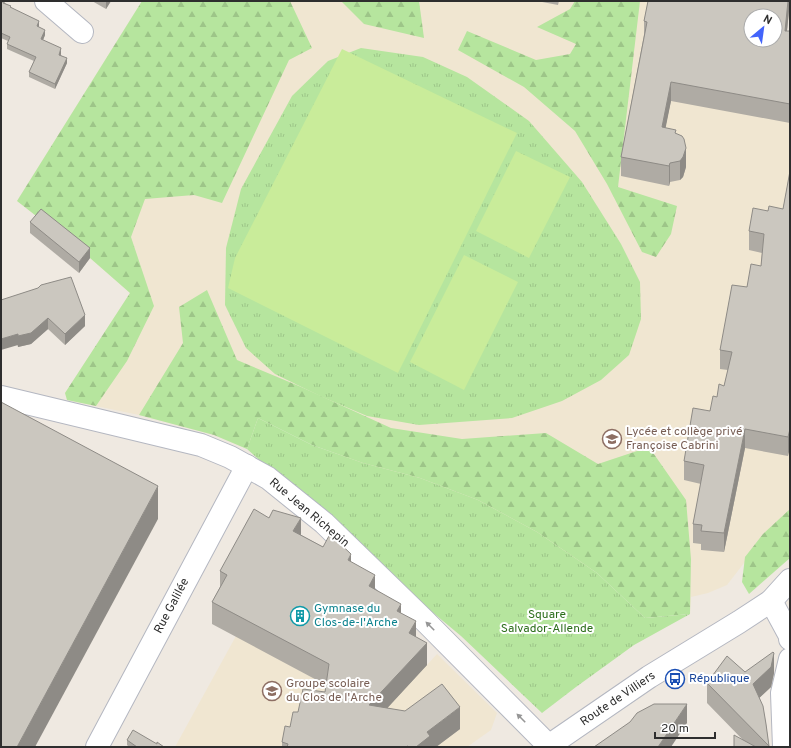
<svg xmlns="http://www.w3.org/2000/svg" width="791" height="748" font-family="Overpass,sans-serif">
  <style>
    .education { fill: #f0e6d1 }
    .forest { fill: url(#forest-firs) }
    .park { fill: url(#park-tufts) }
    .pitch { fill: #c9ec9a }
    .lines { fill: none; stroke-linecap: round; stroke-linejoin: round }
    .minor-casing { stroke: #b4b7c1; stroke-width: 24 }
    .minor { stroke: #fff; stroke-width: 22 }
    .wall { fill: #afaba4 }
    .shaded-wall { fill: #8e8b86 }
    .building { fill: #cbc7bf; stroke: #8e8b86; fill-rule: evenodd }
    .oneway { fill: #969696 }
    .labels { text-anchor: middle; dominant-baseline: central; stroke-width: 4; stroke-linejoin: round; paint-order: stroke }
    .education-label { font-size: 12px; fill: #785e54; stroke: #fff; text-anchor: start }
    .street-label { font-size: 12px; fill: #2e2e2e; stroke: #fff }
    .culture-label { font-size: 12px; fill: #0d838f; stroke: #fff; text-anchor: start }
    .park-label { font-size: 12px; fill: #2c6e1b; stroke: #fff }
    .transit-label { font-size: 12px; fill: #164399; stroke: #fff; text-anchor: start }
  </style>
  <defs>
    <pattern id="forest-firs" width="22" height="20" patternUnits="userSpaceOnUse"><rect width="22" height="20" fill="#b6e59e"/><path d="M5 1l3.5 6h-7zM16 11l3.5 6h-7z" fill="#9dc588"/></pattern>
    <pattern id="park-tufts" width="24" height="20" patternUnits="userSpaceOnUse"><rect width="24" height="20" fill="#b6e59e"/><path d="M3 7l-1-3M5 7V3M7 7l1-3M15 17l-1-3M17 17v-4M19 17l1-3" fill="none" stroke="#9dc588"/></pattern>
  </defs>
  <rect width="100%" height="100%" fill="#efe9e1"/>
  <g class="education">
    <path d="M142,1H790L788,22L775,16H751V40L790,50V519L751,554L727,585L708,593L691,597L690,614L258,418L247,449L214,435L139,415L67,400L65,393L130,293L90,258L17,201Z"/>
    <path d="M236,636L343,694L427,665L437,654L497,713L491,730L467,747H175Z"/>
  </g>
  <g class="forest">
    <path d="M142,1H290L312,48L289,60L222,203L194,195L145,199L131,237L154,306L127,361L96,406L67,400L65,393L130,293L90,258L17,201Z"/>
    <path d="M341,1H419L424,38L364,24Z"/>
    <path d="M575,1H640L618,187L677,206L671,234L656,257L642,252L607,184L575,131L524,87L458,50L467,31L536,60L570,54L576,44L537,27L570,9Z"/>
    <path d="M207,290L237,360L299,386L391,428L462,439L546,433L598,464L649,447L686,500L691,559L690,614L645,618L597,573L537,532L478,500L420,478L363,463L312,445L258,418L247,449L214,435L139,415L183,343L179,307Z"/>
    <path d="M790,509V558L749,594L742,582L745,557L763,534Z"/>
  </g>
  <g class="park">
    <path d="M361,48L423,57L467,77L529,121L582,182L621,244L640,282L641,319L629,355L601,380L562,401L512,418L419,425L367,416L320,396L275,374L246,348L225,305L226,248L241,189L292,96L328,61Z"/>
    <path d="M258,418L312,445L363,463L420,478L478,500L537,532L597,573L645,618L690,614L634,645L576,687L542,713L461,636L377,566L247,449Z"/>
  </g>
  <g class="pitch">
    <path d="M342,49L517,133L398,373L228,288L235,258Z"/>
    <path d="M516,151L570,177L529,258L476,231Z"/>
    <path d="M464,255L518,282L464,390L410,362Z"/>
  </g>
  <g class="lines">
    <g class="minor-casing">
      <g id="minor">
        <path d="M46,1L82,32"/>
        <path d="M1,397L201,445L230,457L268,478L324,523L424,620L549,746"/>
        <path d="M771,601L790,636V639"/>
        <path d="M97,747L247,466"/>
        <path d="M547,747L649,677L739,622L771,601L790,580"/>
        <path d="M784,747L782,693L790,659"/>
      </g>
    </g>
    <use href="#minor" class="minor"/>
  </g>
  <g class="wall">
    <path d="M1,1H5V3L39,26V27L45,35L43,40L61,54V55L67,63L55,89L29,77V72L34,61L7,49V44L8,41L1,38Z"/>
    <path d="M92,1H111L106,9Z"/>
    <path d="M537,1H559L558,5Z"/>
    <path d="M648,1H790L787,31H790V123L671,101L665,128L676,133L686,167L683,177L680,180L670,182L669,186L621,176V157L644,35V21Z"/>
    <path d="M790,171L788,456L745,448L724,552L701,550V544L693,543V524L701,484L684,480V461L717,397L724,386L728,370L720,369V350L747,287L761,266L762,253L749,250V231L768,211L783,209Z"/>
    <path d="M30,222L90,258L79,273L30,233Z"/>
    <path d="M1,300L85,326L65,345L48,329L31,344L18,347Z"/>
    <path d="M301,535L351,562L375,589L401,613L416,637L427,665L387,708L460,729L436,747H282V742L298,712L325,692L326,685L212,624V602L220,587V571Z"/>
    <path d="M745,672L774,673L771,687L759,698L766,724L769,747H734L742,739L707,703V683Z"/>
    <path d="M127,740L164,747H129L127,745Z"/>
  </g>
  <g class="shaded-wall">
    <path d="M106,1H111L106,9Z"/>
    <path d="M788,1H790L785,50V31Z"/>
    <path d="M39,21V26L37,31V26Z"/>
    <path d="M45,30V35L41,45V39Z"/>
    <path d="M61,48V54L59,60V55Z"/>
    <path d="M67,58V63L55,89V84Z"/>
    <path d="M671,82V101L662,146V127Z"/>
    <path d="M686,148V167L683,177L680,180V161Z"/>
    <path d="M670,163V182L669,186V166Z"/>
    <path d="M90,248V258L79,273V262Z"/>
    <path d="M85,315V326L65,345V334Z"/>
    <path d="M48,318V329L31,344L18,347V336Z"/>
    <path d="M18,334V345L1,350V339Z"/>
    <path d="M745,429V448L724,552V533Z"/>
    <path d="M790,429V448L788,456V437Z"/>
    <path d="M158,486V519L35,747H17Z"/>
    <path d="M301,518V540L293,531Z"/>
    <path d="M351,554V576L348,560Z"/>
    <path d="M375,575V597L369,586Z"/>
    <path d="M401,604V626L397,611Z"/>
    <path d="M416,621V643L409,633Z"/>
    <path d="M427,643V665L369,728V705Z"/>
    <path d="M774,653V673L771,687L753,704V684Z"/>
    <path d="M687,704V723L671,747H658Z"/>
    <path d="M460,707V729L436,747H416L427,732Z"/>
  </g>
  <g class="building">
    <path d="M1,1H3V3L11,6L10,7L39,21L37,26L45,30L41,39L61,48L59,55L67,58L55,84L29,72L36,57L7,44L10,37L1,33Z"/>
    <path d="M648,1H788L785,31H790V104L671,82L662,127L676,130L675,133L682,136L684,139L686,148L683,157L680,161L670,163L669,166L621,157L647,22L644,21ZM751,16H775V40H751Z"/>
    <path d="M790,171V429L788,437L745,429L724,533L701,531L702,525L693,524L704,465L684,461L693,408L710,411L713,396L717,397L719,384L724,386L732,352L720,350L732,285L747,287L751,264L761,266L764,234L749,231L753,208L768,211L769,206L783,209Z"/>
    <path d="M41,209L90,248L79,262L30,222Z"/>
    <path d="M71,277L85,315L65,334L48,318L31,333L18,336V334L1,339V300L38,288L41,285Z"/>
    <path d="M1,402L158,486L17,747H1Z"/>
    <path d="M254,509L269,518L273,510L301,518L293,531L323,547L330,534L351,554L348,560L375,575L369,586L401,604L397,611L416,621L409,633L427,643L369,705L405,711L442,684L460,707L427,732L430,736L416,747H408V746L405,747H287L288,744L282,742L285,726L290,727L293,712H298L303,689L325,692L329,664L212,602L227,575L220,571Z"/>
    <path d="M773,652L774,653L771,667L753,684L763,706L766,724L769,746L707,683L727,656L745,672Z"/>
    <path d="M654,704H687L658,747H594L630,722L637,713Z"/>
    <path d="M133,730L157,744V742L164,747H137L127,740Z"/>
    <path d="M734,735L756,747H734Z"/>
  </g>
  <defs><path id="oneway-solid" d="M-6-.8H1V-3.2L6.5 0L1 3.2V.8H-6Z"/></defs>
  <g class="oneway">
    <use href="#oneway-solid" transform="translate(430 626) rotate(-135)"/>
    <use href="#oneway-solid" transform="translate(521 718) rotate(-135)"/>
  </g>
  <defs>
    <g id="school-ring" transform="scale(1)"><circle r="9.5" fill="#fff" stroke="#8d6e63" stroke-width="1.5"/><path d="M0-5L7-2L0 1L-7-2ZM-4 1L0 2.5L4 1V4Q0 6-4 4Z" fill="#8d6e63"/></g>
    <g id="building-ring" transform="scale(1)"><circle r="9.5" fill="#fff" stroke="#0f9aa8" stroke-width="1.5"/><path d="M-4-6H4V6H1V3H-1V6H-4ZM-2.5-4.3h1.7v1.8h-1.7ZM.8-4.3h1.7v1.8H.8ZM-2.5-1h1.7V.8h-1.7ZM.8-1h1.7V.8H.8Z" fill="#0f9aa8"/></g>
    <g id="bus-ring" transform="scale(1)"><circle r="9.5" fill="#fff" stroke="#1a4fb4" stroke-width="1.5"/><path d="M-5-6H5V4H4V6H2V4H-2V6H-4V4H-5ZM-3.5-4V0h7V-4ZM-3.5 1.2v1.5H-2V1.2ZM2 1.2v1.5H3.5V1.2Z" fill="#1a4fb4"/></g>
  </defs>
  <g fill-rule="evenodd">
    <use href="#school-ring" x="612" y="439"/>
    <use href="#building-ring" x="300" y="616"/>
    <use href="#bus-ring" x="675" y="679"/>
    <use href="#school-ring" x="272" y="691"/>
  </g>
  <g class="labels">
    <g class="education-label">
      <text x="626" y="432">Lycée et collège privé<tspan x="626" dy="14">Françoise Cabrini</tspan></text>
      <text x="286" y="684">Groupe scolaire<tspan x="286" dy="14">du Clos de l'Arche</tspan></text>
    </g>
    <g class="street-label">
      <text transform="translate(309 513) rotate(40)">Rue Jean Richepin</text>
      <text transform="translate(172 606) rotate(-62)">Rue Galilée</text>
      <text transform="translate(618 699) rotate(-34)">Route de Villiers</text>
    </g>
    <g class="culture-label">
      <text x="314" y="609">Gymnase du<tspan x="314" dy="14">Clos-de-l'Arche</tspan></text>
    </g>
    <g class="park-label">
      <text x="547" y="615">Square<tspan x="547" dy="14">Salvador-Allende</tspan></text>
    </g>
    <g class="transit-label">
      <text x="689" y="679">République</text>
    </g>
  </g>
  <rect width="791" height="748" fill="none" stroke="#2e2e2e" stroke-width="4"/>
  <g transform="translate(763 28) rotate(29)"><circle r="19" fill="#ffffff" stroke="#ababab"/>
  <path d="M0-3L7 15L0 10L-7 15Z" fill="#4264fb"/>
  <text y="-6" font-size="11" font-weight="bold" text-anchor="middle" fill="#2e2e2e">N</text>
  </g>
  <path d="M655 732v6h60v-6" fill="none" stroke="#2e2e2e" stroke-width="2"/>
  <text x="661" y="732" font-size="12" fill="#2e2e2e" stroke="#ffffff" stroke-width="3" paint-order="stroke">20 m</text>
</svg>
